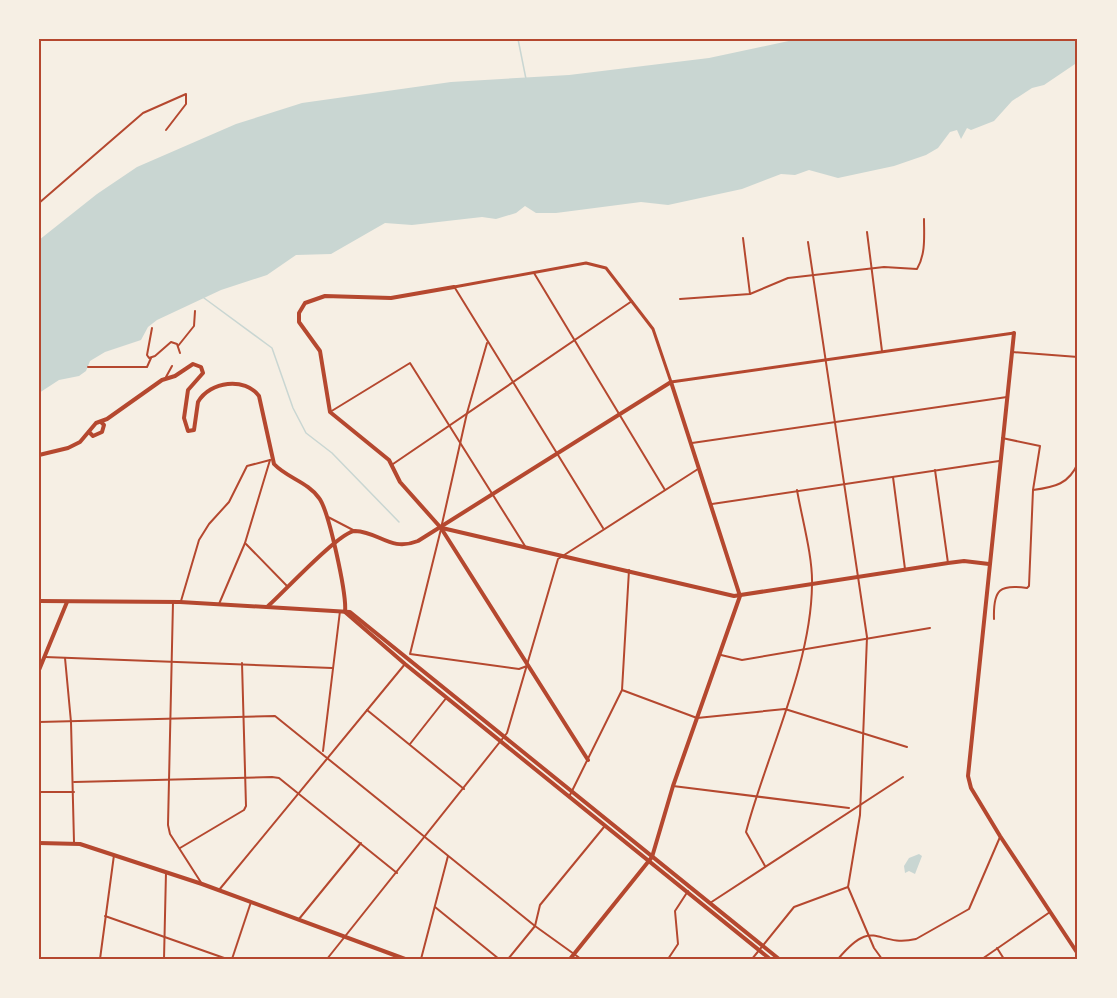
<svg xmlns="http://www.w3.org/2000/svg" width="1117" height="998" font-family="Poppins,sans-serif">
  <style>
    .water { fill: #c9d6d2 }
    .lines { fill: none; stroke-linecap: round; stroke-linejoin: round }
    .stream { stroke: #c9d6d2; stroke-width: 1.5 }
    .minor { stroke: #b5482f; stroke-width: 2 }
    .tertiary { stroke: #b5482f; stroke-width: 3 }
    .secondary { stroke: #b5482f; stroke-width: 4 }
    .neatline { fill: none; stroke: #b5482f; stroke-width: 2 }
  </style>
  <rect width="100%" height="100%" fill="#f6efe4"/>
  <g class="water">
    <path d="M798,39H1078V62L1044,85L1032,88L1012,101L994,121L971,130L967,128L961,139L957,130L950,132L938,148L926,155L894,166L838,178L809,170L795,175L781,174L742,189L668,205L641,202L556,213H536L525,206L516,213L496,219L482,217L412,225L385,223L331,254L296,255L267,275L221,290L157,320L148,327L141,340L105,352L90,361L86,371L79,376L59,380L39,393V240L97,194L137,167L236,124L302,103L451,82L569,75L709,58Z"/>
    <path d="M919,854L922,856L915,874L909,871L905,873L904,866L909,858Z"/>
  </g>
  <g class="lines">
    <g class="stream">
      <path d="M518,39L526,79"/>
      <path d="M204,298L272,348L293,408L306,433L332,453L399,522"/>
    </g>
    <g class="minor">
      <path d="M39,203L143,113L186,94V104L166,130"/>
      <path d="M867,232L882,351"/>
      <path d="M743,238L750,294"/>
      <path d="M808,242L867,637L860,815L848,887L874,948L882,959"/>
      <path d="M534,273L665,490"/>
      <path d="M455,288L603,528"/>
      <path d="M680,299L750,294L788,278L884,267L917,269C926,254 924,235 924,219"/>
      <path d="M152,328L147,355L149,358L155,356L171,342L177,344L180,353"/>
      <path d="M178,346L194,326L195,311"/>
      <path d="M1012,352L1078,357"/>
      <path d="M88,367H147L151,358"/>
      <path d="M166,377L172,366"/>
      <path d="M330,412L410,363L525,546"/>
      <path d="M692,443L1007,397"/>
      <path d="M393,464L632,301"/>
      <path d="M935,470L948,563"/>
      <path d="M893,477L905,569"/>
      <path d="M1033,490C1055,487 1069,484 1078,463"/>
      <path d="M712,504L999,461"/>
      <path d="M328,517L355,531"/>
      <path d="M442,524L467,413L487,343"/>
      <path d="M441,529L410,654L519,669L527,666"/>
      <path d="M246,544L288,587"/>
      <path d="M181,601L199,540L209,524L229,502L247,466L270,460"/>
      <path d="M173,602L168,825L170,834L202,884"/>
      <path d="M219,604L245,543L270,460"/>
      <path d="M994,619C993,589 1000,584 1027,588L1029,586L1033,490L1040,446L1002,438"/>
      <path d="M721,655L742,660L930,628"/>
      <path d="M45,657L332,668"/>
      <path d="M65,658L71,722L74,842"/>
      <path d="M622,690L697,718L785,709L907,747"/>
      <path d="M367,710L464,789"/>
      <path d="M39,722L275,716L535,926L581,959"/>
      <path d="M410,744L447,697"/>
      <path d="M323,751L340,611"/>
      <path d="M74,782L272,777L279,778L397,873"/>
      <path d="M673,786L849,808"/>
      <path d="M39,792H74"/>
      <path d="M569,797L622,690L629,570"/>
      <path d="M180,848L244,810L246,806L242,663"/>
      <path d="M765,866L746,832C767,753 811,666 812,585C813,557 802,519 797,490"/>
      <path d="M219,890L405,664"/>
      <path d="M710,903L903,777"/>
      <path d="M435,907L499,959"/>
      <path d="M105,916L227,959"/>
      <path d="M299,919L361,843"/>
      <path d="M997,948L1004,959"/>
      <path d="M100,959L114,855"/>
      <path d="M164,959L166,872"/>
      <path d="M232,959L251,902"/>
      <path d="M327,959L507,733L558,559L698,469"/>
      <path d="M421,959L448,856"/>
      <path d="M508,959L535,926L540,905L604,827"/>
      <path d="M668,959L678,944L675,911L688,891"/>
      <path d="M752,959L794,907L848,887"/>
      <path d="M838,959C875,915 875,948 916,939L969,909L1000,837"/>
      <path d="M982,959L1050,912"/>
    </g>
    <path class="tertiary" d="M454,287L586,263L606,268L653,329L671,382L1014,333"/>
    <g class="secondary">
      <path d="M454,287L391,298L325,296L305,303L299,313V322L320,351L330,412L389,460L400,482L441,528L588,760"/>
      <path d="M1014,333L968,776L971,788L1000,836L1078,954"/>
      <path d="M89,432L93,436L102,432L104,425L101,422"/>
      <path d="M39,455L68,448L80,442L96,423L107,419L162,380L175,376L193,364L201,367L203,373L188,390L184,418L188,431L194,430L198,402C210,381 245,377 259,396L274,464C287,478 308,482 319,498C329,511 347,595 345,612L405,664L770,959"/>
      <path d="M442,528L734,596L948,563L964,561L989,564"/>
      <path d="M39,601L180,602L350,612L779,959"/>
      <path d="M267,607C282,594 340,531 355,531C380,532 390,552 418,541L671,382L740,596L673,786L652,857L570,959"/>
      <path d="M39,670L67,602"/>
      <path d="M39,843L80,844L202,884L405,959"/>
    </g>
  </g>
  <rect width="1117" height="998" fill="none" stroke="#f6efe4" stroke-width="81"/>
  <rect x="40" y="40" width="1036" height="918" class="neatline"/>
</svg>
